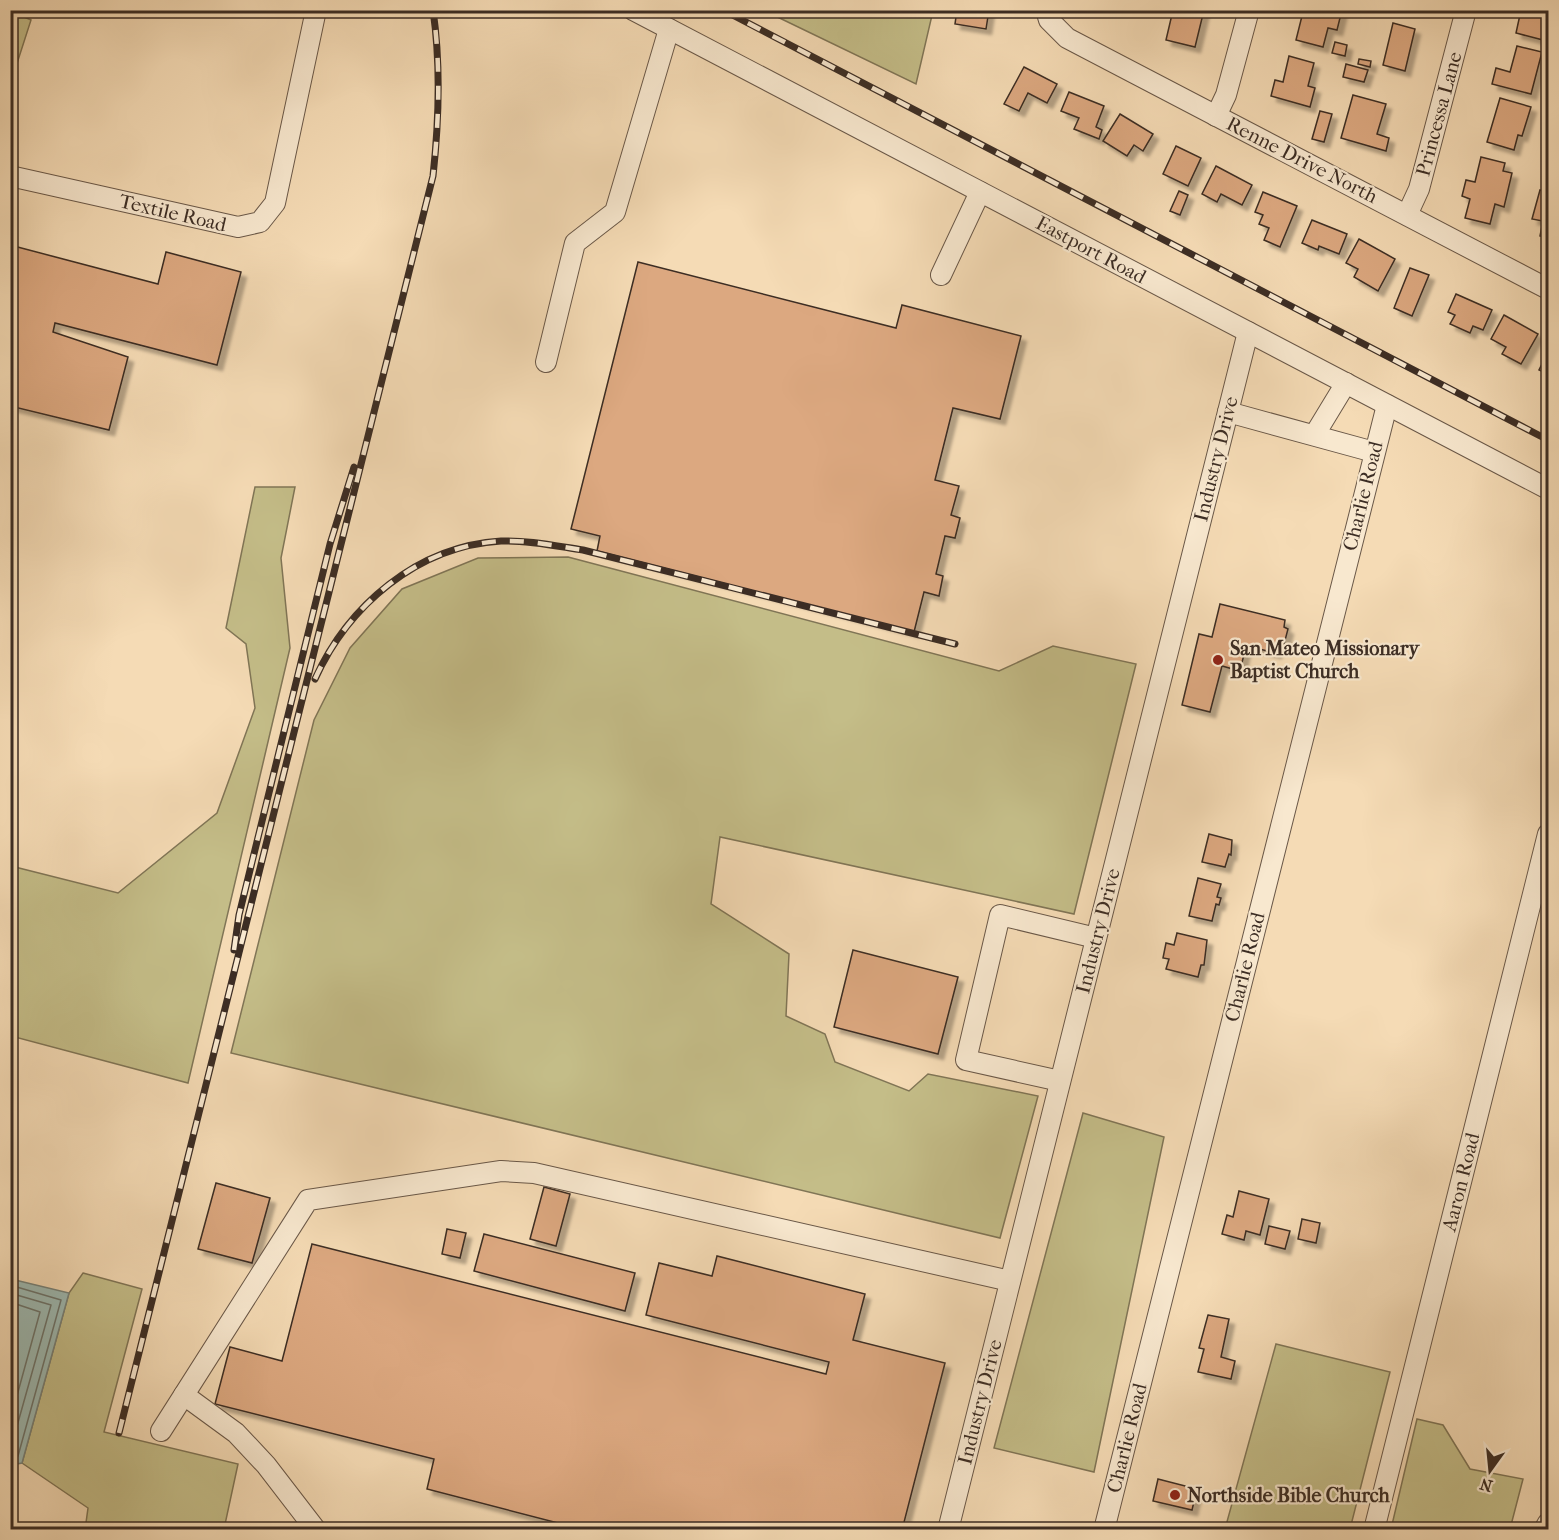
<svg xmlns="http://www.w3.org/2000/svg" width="1559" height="1540" font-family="'IM FELL French Canon',serif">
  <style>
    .green { fill: #c4bd88; stroke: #807556; stroke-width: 1.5 }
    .water { fill: #9dbab3; stroke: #76827a; stroke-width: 1.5 }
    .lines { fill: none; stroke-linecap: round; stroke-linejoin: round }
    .shore { stroke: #6c746c; stroke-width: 1.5 }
    .building { fill: #dca880; stroke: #3c2d24; stroke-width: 1.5; filter: url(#shadow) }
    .minor-casing { stroke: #6a5848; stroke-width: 22 }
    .minor { stroke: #f8e8cf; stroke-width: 20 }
    .rail-casing { stroke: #3c2d24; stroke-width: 7 }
    .rail { stroke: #f8e8cf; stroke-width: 4.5; stroke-dasharray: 14; stroke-linecap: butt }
    .poi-dot { fill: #8f2418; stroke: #f8e8cf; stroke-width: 2 }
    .labels { text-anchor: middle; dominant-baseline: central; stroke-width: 4.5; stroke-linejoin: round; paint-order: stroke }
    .street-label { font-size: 20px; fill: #3c2d24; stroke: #f8e8cf }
    .poi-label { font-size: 20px; font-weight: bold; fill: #3c2d24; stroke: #f8e8cf; text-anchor: start }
  </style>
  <defs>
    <filter id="shadow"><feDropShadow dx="5.5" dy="5.5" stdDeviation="1.5" flood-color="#0004"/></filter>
  </defs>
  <rect width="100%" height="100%" fill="#f5dbb5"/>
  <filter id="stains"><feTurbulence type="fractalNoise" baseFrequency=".00333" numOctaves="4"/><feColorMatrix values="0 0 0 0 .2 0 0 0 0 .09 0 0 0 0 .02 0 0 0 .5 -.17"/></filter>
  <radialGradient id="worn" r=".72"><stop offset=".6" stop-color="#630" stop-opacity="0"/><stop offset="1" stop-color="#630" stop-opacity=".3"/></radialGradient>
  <g class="green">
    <path d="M11,11L31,20L11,82Z"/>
    <path d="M765,11L933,10V11L916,84Z"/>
    <path d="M255,487H295L281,558L290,648L188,1083L11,1036V866L118,893L217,813L255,708L246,644L226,628Z"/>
    <path d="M568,557L999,671L1053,646L1136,664L1074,914L720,837L711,904L789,954L786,1016L825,1034L835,1062L909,1091L928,1074L1038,1096L1000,1238L231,1053L314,720L350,648L402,589L478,558Z"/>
    <path d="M1083,1113L1164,1137L1094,1472L994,1448Z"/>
    <path d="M83,1273L142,1289L104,1432L238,1464L224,1529L85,1530L88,1508L22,1463L69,1293Z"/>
    <path d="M1276,1344L1390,1372L1350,1529H1225Z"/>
    <path d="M1417,1419L1443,1425L1470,1469L1523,1479L1510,1529H1391Z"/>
  </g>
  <path class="water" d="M11,1279L69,1293L22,1463L11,1465Z"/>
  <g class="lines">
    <g class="shore">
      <path d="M10,1285L61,1300L18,1456L10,1459"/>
      <path d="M10,1293L51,1305L10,1451"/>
      <path d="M10,1302L40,1312L10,1421"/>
    </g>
  </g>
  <g class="building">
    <path d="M957,10H989L986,29L955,24Z"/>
    <path d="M1173,10H1204L1195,47L1166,40Z"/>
    <path d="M1297,10H1342L1337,30L1328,28L1323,47L1296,40L1303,12Z"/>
    <path d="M1521,10H1548L1543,40L1516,33Z"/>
    <path d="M1393,23L1415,29L1405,71L1383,65Z"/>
    <path d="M1335,42L1347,45L1345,56L1332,53Z"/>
    <path d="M1517,46L1542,52L1531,94L1492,84L1496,68L1510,72Z"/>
    <path d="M1289,56L1314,63L1308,86L1315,88L1310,107L1271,96L1275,80L1283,82Z"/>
    <path d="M1359,59L1371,61L1370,67L1358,64Z"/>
    <path d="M1346,64L1368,70L1364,82L1343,77Z"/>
    <path d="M1024,67L1057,84L1047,103L1028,93L1019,111L1004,104Z"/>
    <path d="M1069,92L1104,106L1096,127L1102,130L1099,139L1074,129L1079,118L1061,111Z"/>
    <path d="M1353,95L1386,104L1377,134L1389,138L1386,151L1341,138Z"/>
    <path d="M1500,98L1531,107L1522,136L1518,135L1514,150L1487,142Z"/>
    <path d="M1320,111L1332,114L1324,142L1312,139Z"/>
    <path d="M1120,114L1153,134L1143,151L1134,145L1127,156L1103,141Z"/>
    <path d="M1176,146L1201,158L1188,186L1163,174Z"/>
    <path d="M1481,157L1505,163L1503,171L1512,173L1504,207L1495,204L1490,224L1465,218L1470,199L1462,196L1466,180L1475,182Z"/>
    <path d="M1216,166L1252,185L1242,205L1221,194L1217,202L1202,194Z"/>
    <path d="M1540,190L1548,192V238L1540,236L1543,221L1532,219Z"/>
    <path d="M1179,191L1188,195L1180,215L1170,211Z"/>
    <path d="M1263,192L1297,206L1280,247L1264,240L1269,228L1259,224L1263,215L1255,212Z"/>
    <path d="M1312,220L1347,234L1339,254L1319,246L1318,250L1302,243Z"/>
    <path d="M1359,239L1395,259L1378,291L1354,277L1358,269L1346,263Z"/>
    <path d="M10,245L158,284L166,252L241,272L217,365L55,323L53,332L128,357L109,430L10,406Z"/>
    <path d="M638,262L896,328L902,305L1021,336L1000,419L953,408L935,480L959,486L951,515L960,518L955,538L945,536L936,574L943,576L939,596L924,592L914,632L597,551L600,536L571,529Z"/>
    <path d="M1410,268L1429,275L1412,316L1394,308Z"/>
    <path d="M1456,294L1492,310L1483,330L1473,326L1470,333L1450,324L1455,315L1448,312Z"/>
    <path d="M1504,315L1538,334L1521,364L1502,354L1506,347L1491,339Z"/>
    <path d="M1548,352V374L1539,370Z"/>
    <path d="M1220,604L1285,620L1284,627L1288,629L1283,648L1277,646L1276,653L1246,646L1240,671L1222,666L1210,712L1182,705L1199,634L1212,637Z"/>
    <path d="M1209,834L1232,840L1231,855L1229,854L1225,867L1202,862Z"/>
    <path d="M1198,878L1221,884L1217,897L1221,898L1219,905L1216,904L1212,921L1189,916Z"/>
    <path d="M1177,933L1207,940L1204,965H1201L1198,977L1166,969L1169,959L1163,958L1166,943L1174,945Z"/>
    <path d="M853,950L958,977L938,1054L834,1027Z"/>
    <path d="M216,1183L270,1198L252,1263L198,1249Z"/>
    <path d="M544,1187L570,1194L556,1246L530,1239Z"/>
    <path d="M1239,1191L1269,1199L1260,1235L1246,1231L1244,1240L1222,1234L1227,1215L1233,1217Z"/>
    <path d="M1302,1219L1320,1223L1316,1243L1298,1239Z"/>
    <path d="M1269,1226L1290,1231L1285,1249L1265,1244Z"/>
    <path d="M447,1229L466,1233L460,1258L442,1254Z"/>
    <path d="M484,1234L635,1273L625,1311L474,1271Z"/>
    <path d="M312,1244L826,1374L829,1362L646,1315L659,1263L712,1276L717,1256L865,1294L853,1340L945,1363L902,1530H585L427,1489L434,1459L215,1404L230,1347L282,1361Z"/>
    <path d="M1208,1315L1229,1319L1221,1357L1235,1361L1231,1379L1198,1372L1204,1349L1199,1348Z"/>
    <path d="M1158,1479L1197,1489L1192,1510L1153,1501Z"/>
  </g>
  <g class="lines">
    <g class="minor-casing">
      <g id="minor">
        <path d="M633,10L1548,489"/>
        <path d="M1046,10L1049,20L1067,38L1548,289"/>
        <path d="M1216,116L1226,95L1249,10"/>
        <path d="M10,176L238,227L260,222L275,203L316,10"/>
        <path d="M1407,215L1419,189L1466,10"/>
        <path d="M941,275L980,192"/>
        <path d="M546,362L575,243L615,212L669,29"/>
        <path d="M1228,412L1374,452"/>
        <path d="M1315,434L1346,383"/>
        <path d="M1060,1081L966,1060L1000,915L1096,938"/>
        <path d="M184,1395L236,1433L266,1465L316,1530"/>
        <path d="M161,1431L308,1200L501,1171L534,1173L1010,1281"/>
        <path d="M948,1530L1248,332"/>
        <path d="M1104,1530L1387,405"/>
        <path d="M1374,1530L1548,834"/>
        <path d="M1544,1530L1548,1523"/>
      </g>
    </g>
    <use href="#minor" class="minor"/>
    <g class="rail-casing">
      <g id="rail">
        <path d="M723,10L1548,440"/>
        <path d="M315,679C348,606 417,546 501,541C528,540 556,546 583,550L955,644"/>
        <path d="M234,950L239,915L330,544L354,467"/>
        <path d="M119,1433L433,176C439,121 441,65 433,10"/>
      </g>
    </g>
    <use href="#rail" class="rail"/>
  </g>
  <g class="poi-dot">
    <circle cx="1218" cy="660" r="6"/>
    <circle cx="1175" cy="1495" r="6"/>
  </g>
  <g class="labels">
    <g class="street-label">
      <text transform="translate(1439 114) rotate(-75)">Princessa Lane</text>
      <text transform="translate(1302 160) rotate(27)">Renne Drive North</text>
      <text transform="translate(173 213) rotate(13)">Textile Road</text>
      <text transform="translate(1091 250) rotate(28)">Eastport Road</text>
      <text transform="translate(1216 459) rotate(-76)">Industry Drive</text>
      <text transform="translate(1363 496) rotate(-76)">Charlie Road</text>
      <text transform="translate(1098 931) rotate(-76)">Industry Drive</text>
      <text transform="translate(1245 967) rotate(-76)">Charlie Road</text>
      <text transform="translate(1461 1182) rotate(-76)">Aaron Road</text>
      <text transform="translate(980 1402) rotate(-76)">Industry Drive</text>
      <text transform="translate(1127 1438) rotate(-76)">Charlie Road</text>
    </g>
    <g class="poi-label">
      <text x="1230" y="648">San Mateo Missionary<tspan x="1230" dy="23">Baptist Church</tspan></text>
      <text x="1187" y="1495">Northside Bible Church</text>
    </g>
  </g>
  <rect width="1559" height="1540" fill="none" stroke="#f5dbb5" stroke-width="36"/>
  <rect x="12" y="12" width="1535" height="1516" fill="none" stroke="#3c2d24" stroke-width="3"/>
  <rect x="18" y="18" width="1523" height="1504" fill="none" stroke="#3c2d24" stroke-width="1.5"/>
  <g transform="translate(1490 1471) rotate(195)" stroke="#f8e8cf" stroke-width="4.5" paint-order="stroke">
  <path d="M0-4.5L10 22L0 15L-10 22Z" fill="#3c2d24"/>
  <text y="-9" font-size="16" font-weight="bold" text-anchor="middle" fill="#3c2d24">N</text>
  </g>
  <rect width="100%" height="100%" filter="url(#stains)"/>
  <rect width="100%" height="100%" fill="url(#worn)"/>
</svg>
